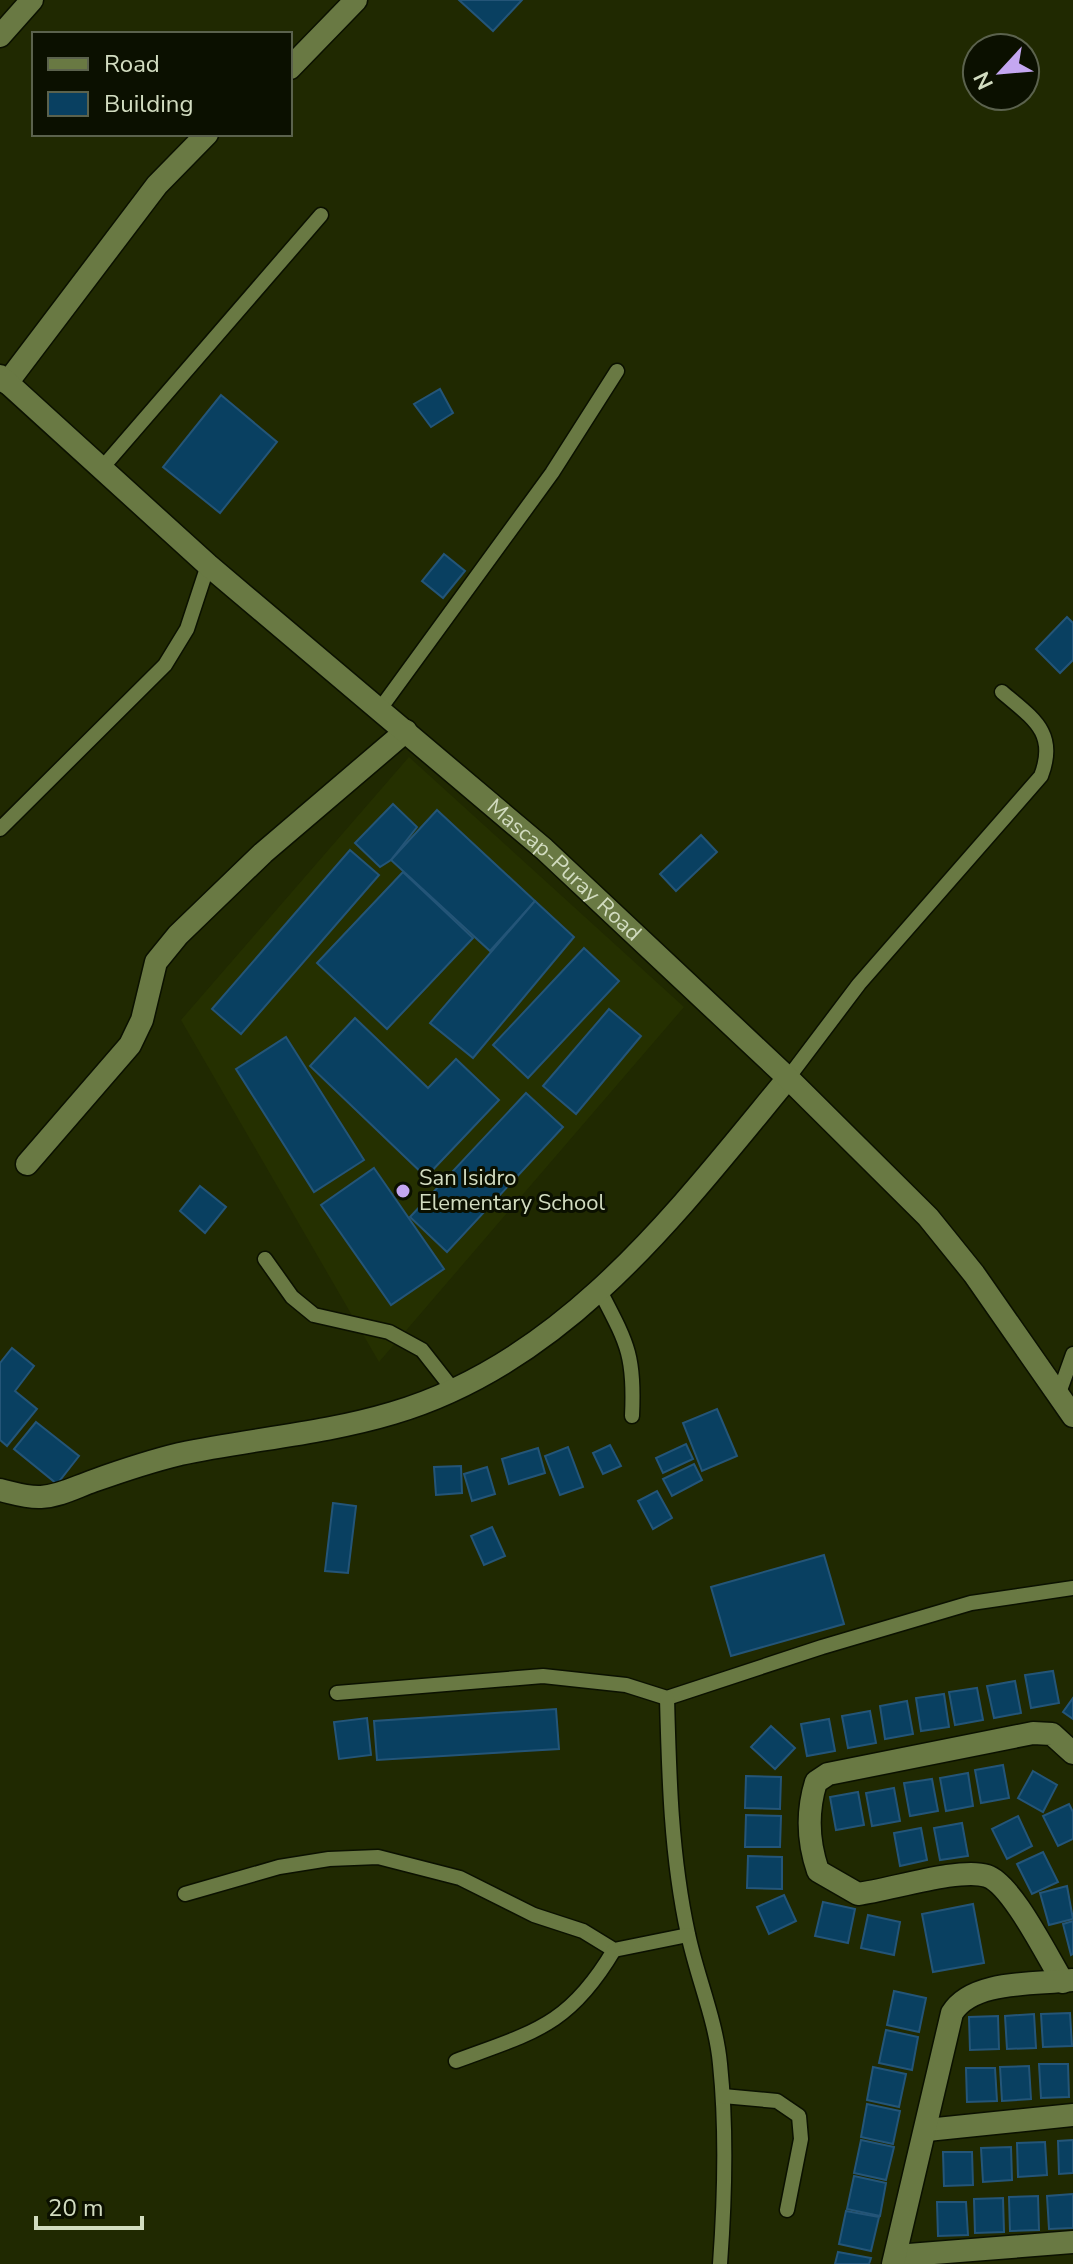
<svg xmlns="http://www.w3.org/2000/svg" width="1073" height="2264" font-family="'Nunito Sans',sans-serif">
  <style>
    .built { fill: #253000 }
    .building { fill: #094061; stroke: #245578; stroke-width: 2 }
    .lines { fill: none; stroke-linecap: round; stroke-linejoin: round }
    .service-casing { stroke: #0b1100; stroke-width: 17 }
    .minor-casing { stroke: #0b1100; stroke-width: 25 }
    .tertiary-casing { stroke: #0b1100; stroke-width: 25 }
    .service { stroke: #697943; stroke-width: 14 }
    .minor { stroke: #697943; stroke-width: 22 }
    .tertiary { stroke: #697943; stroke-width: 22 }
    .poi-dot { fill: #c4a7f1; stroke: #0b1000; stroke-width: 3 }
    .labels { text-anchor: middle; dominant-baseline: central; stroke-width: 6; stroke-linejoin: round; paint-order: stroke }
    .street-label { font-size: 22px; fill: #d2dcc0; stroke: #0b1000 }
    .poi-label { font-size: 22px; fill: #d2dcc0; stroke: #0b1000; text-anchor: start }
  </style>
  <rect width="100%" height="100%" fill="#202901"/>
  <path class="built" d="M409,757L684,1007L379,1362L181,1020Z"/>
  <g class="building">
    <path d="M459,0H522L493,31Z"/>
    <path d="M440,389L453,413L431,427L414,404Z"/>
    <path d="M221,395L277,442L220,513L163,467Z"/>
    <path d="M444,554L465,571L443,598L422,581Z"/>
    <path d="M1067,617L1073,623V660L1060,673L1036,649Z"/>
    <path d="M393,804L417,827L391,860L380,867L355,843Z"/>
    <path d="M437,810L535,901L490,951L391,860Z"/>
    <path d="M701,835L717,852L676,891L660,874Z"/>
    <path d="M350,850L379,875L241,1034L212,1009Z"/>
    <path d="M403,872L473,938L387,1029L317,963Z"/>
    <path d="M535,901L574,937L473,1058L430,1023Z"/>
    <path d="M584,948L619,981L528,1078L493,1045Z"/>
    <path d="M609,1009L641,1036L576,1114L543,1086Z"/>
    <path d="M355,1018L428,1088L456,1059L499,1100L426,1177L310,1066Z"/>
    <path d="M286,1037L364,1160L314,1192L236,1069Z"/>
    <path d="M526,1093L563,1127L447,1252L410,1217Z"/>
    <path d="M374,1168L444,1269L391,1305L321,1205Z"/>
    <path d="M200,1186L226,1207L205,1233L180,1211Z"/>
    <path d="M12,1348L34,1366L15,1391L37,1409L7,1446L0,1440V1363Z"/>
    <path d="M717,1409L737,1456L702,1471L683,1423Z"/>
    <path d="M36,1422L79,1456L57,1484L14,1449Z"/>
    <path d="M686,1444L693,1459L663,1473L656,1458Z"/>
    <path d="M610,1445L621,1466L603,1474L593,1453Z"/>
    <path d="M568,1447L583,1487L560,1495L545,1456Z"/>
    <path d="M538,1448L545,1473L509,1484L502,1459Z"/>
    <path d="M694,1464L702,1480L672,1496L663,1479Z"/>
    <path d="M461,1466L462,1493L436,1495L434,1467Z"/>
    <path d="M487,1467L495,1494L472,1501L464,1474Z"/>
    <path d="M657,1491L672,1518L653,1529L638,1501Z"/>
    <path d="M333,1503L356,1506L348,1573L325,1571Z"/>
    <path d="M492,1527L505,1556L484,1565L471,1536Z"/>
    <path d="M824,1555L844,1624L731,1656L711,1587Z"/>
    <path d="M1053,1671L1059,1703L1031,1708L1025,1675Z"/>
    <path d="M1015,1681L1021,1713L994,1718L987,1686Z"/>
    <path d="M977,1688L983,1720L955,1725L949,1692Z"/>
    <path d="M944,1694L949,1727L921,1731L916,1698Z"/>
    <path d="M1073,1698V1719L1063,1712Z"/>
    <path d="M907,1701L913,1734L885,1739L880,1706Z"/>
    <path d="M556,1709L559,1749L377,1760L374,1721Z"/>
    <path d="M870,1711L876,1743L848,1748L842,1716Z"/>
    <path d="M367,1718L371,1755L339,1759L334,1722Z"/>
    <path d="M829,1719L835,1751L807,1756L801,1724Z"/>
    <path d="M771,1726L795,1748L775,1769L751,1747Z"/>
    <path d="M1003,1765L1009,1798L981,1803L975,1770Z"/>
    <path d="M1033,1771L1057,1785L1043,1812L1018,1798Z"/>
    <path d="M968,1773L973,1806L946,1811L940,1778Z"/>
    <path d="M746,1776L781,1777L780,1809L745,1808Z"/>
    <path d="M932,1779L938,1811L910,1816L904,1783Z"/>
    <path d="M894,1788L900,1821L872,1826L866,1793Z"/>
    <path d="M858,1792L864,1825L836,1830L830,1797Z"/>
    <path d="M1069,1804L1073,1812V1839L1058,1846L1043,1816Z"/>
    <path d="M746,1815L781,1816L780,1847H745Z"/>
    <path d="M1018,1816L1032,1846L1007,1859L992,1829Z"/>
    <path d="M962,1823L968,1856L940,1860L934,1828Z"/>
    <path d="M921,1828L927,1860L900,1866L894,1833Z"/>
    <path d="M1043,1852L1058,1882L1032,1894L1017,1864Z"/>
    <path d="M748,1856L782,1857V1889L747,1888Z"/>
    <path d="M1067,1886L1073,1919L1049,1925L1040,1893Z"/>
    <path d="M784,1895L796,1921L769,1934L757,1907Z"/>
    <path d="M823,1902L855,1909L848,1943L815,1936Z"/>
    <path d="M973,1904L984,1963L933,1972L922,1914Z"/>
    <path d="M868,1915L900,1922L894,1955L861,1948Z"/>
    <path d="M1073,1921V1954L1071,1955L1063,1924Z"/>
    <path d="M894,1991L926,1998L919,2032L887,2025Z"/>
    <path d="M1070,2013L1072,2046L1043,2047L1041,2014Z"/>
    <path d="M1034,2014L1036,2048L1007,2049L1005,2016Z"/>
    <path d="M998,2016L999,2049L970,2050L969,2017Z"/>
    <path d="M886,2030L918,2037L912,2070L879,2063Z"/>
    <path d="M1039,2064H1068L1069,2097L1041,2098Z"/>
    <path d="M1029,2066L1031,2099L1002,2101L1000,2067Z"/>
    <path d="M873,2067L906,2074L899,2107L867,2100Z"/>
    <path d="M966,2068H995L997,2101L967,2102Z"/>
    <path d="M867,2104L900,2111L893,2144L861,2137Z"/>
    <path d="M861,2140L894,2147L886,2180L854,2173Z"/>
    <path d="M1073,2140V2173L1059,2174L1058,2141Z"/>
    <path d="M1045,2142L1047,2175L1018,2177L1017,2143Z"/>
    <path d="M1011,2147L1012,2180L983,2182L981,2148Z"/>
    <path d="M943,2152H972L973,2185L944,2186Z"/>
    <path d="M854,2176L886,2183L880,2216L847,2209Z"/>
    <path d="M1073,2194V2228L1049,2229L1047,2196Z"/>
    <path d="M1038,2196L1039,2230L1010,2231L1009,2197Z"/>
    <path d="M1003,2198L1004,2232L975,2233L974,2199Z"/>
    <path d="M937,2202H966L968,2235L938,2236Z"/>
    <path d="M846,2211L879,2217L871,2251L839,2244Z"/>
    <path d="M838,2252L871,2258L869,2264H835Z"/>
  </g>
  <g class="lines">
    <g class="service-casing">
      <g id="service">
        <path d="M102,468L321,215"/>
        <path d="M380,709L552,473L617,371"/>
        <path d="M0,829L165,665L187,629L208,565"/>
        <path d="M788,1078L859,984L1041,776C1058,732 1032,718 1002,692"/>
        <path d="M265,1259L292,1297L314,1315L389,1332L422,1350L455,1392"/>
        <path d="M600,1291C627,1343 635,1355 632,1416"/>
        <path d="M1059,1393L1073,1354"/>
        <path d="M337,1693L543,1676L626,1685L667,1698L822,1647L971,1603L1073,1588"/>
        <path d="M667,1698C669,1777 671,1856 688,1934C697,1977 716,2020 720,2064C727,2131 725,2196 720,2264"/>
        <path d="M185,1894L279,1867L329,1859L378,1857L460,1878L534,1915L583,1931L614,1950L688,1935"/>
        <path d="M456,2061C534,2032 569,2026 614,1950"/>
        <path d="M723,2096L777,2101L799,2116L801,2139L787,2210"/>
      </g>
    </g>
    <g class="minor-casing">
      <g id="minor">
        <path d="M0,36L32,0"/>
        <path d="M290,68L356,0"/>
        <path d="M7,383L157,185L207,134"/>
        <path d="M27,1164L130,1045L142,1020L156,962L178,935L263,853L406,731"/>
        <path d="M0,1490C13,1493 28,1498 41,1497C60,1496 76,1487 93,1481C121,1471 151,1461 180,1454C251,1439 323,1434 393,1413C566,1362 678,1211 788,1078"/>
        <path d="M1063,1982C1048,1958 1012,1884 987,1876C960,1867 890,1890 858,1894L818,1871C808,1842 807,1811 816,1782L828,1774L1033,1733L1052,1734L1073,1753"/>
        <path d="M927,2130L1073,2115"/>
        <path d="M896,2256L1073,2242"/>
        <path d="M893,2264L952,2013C973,1979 1037,1985 1073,1980"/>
      </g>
    </g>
    <g class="tertiary-casing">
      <g id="tertiary">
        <path id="s1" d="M0,376L208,565L544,849L788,1078L928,1217L974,1274L1073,1416"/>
      </g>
    </g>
    <use href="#service" class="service"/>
    <use href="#minor" class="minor"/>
    <use href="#tertiary" class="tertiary"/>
  </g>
  <circle class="poi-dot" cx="403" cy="1191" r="8"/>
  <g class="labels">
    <g class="street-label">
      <text stroke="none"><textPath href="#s1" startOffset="750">Mascap-Puray Road</textPath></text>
    </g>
    <g class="poi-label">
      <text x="419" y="1178">San Isidro<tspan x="419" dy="25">Elementary School</tspan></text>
    </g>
  </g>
  <rect x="32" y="32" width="260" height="104" fill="#0b1000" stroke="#5b624d" stroke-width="2"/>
  <rect x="48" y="58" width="40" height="12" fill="#697943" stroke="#5b624d" stroke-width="2"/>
  <text x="104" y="72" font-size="24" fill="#d2dcc0">Road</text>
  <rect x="48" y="92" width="40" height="24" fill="#094061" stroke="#5b624d" stroke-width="2"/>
  <text x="104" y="112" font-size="24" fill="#d2dcc0">Building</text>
  <g transform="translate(1001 72) rotate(244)"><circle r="38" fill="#0b1000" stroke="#5b624d" stroke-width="2"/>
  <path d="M0-6L14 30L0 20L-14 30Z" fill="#c4a7f1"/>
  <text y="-12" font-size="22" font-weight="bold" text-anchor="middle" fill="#d2dcc0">N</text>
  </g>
  <path d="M36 2216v12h106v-12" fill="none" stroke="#d2dcc0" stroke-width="4"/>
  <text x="48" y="2216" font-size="24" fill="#d2dcc0" stroke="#0b1000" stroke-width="6" paint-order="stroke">20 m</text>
</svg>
